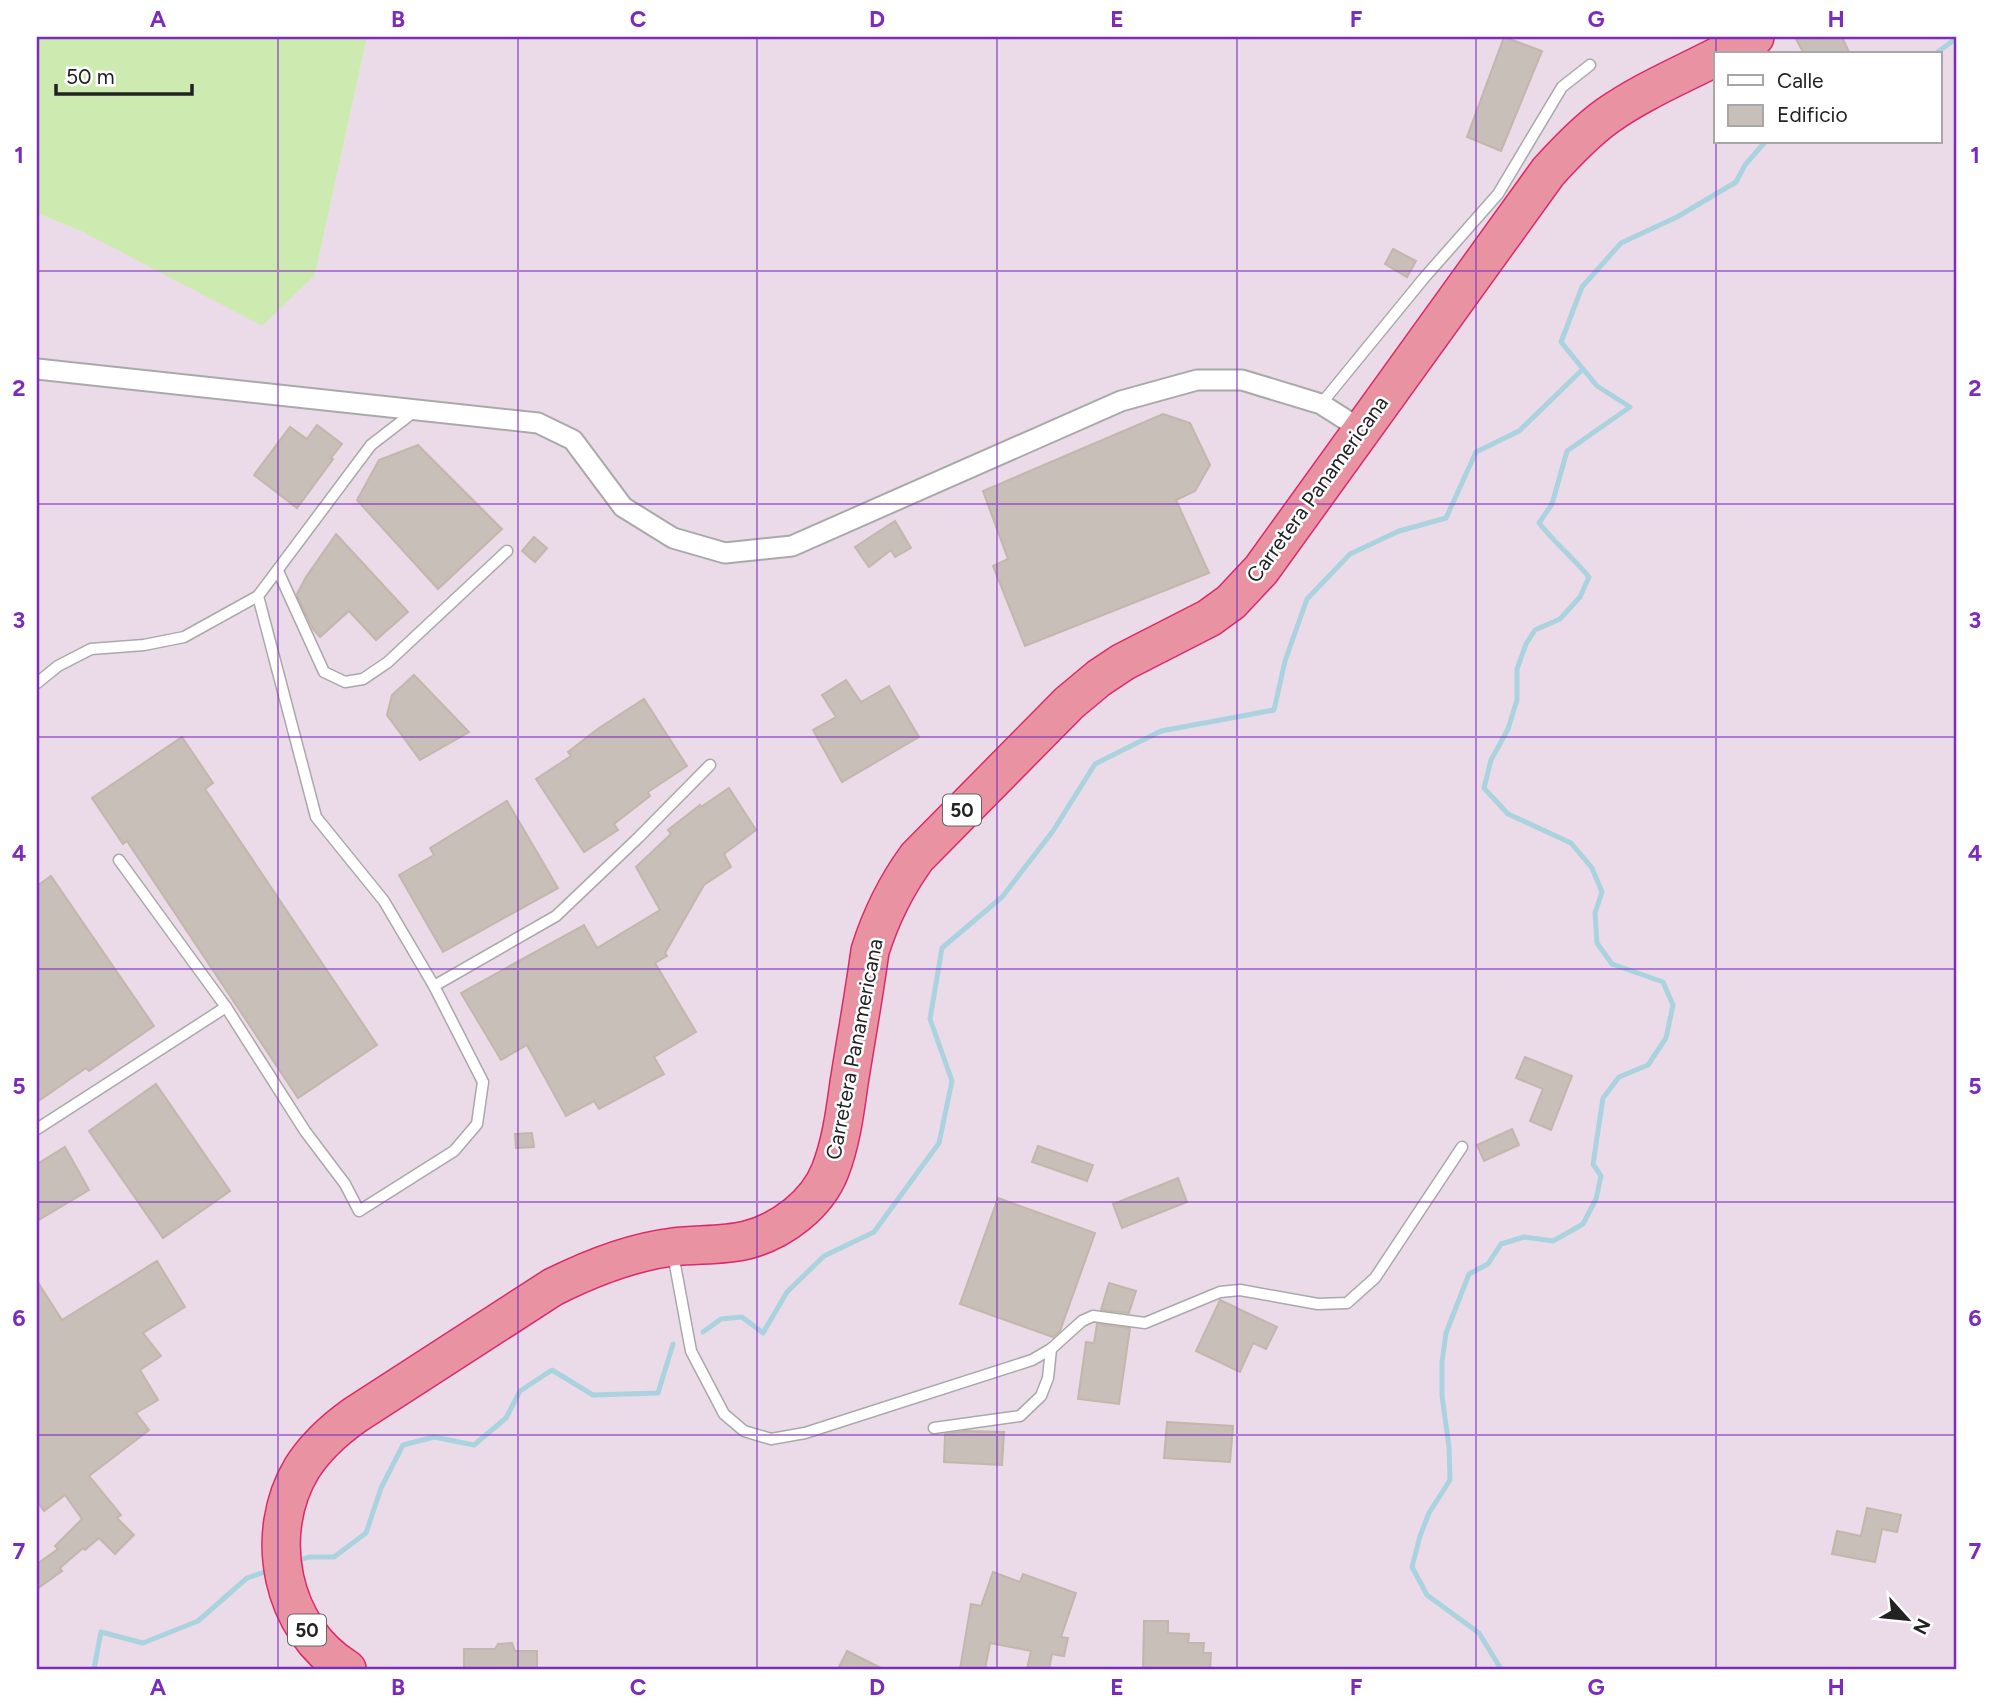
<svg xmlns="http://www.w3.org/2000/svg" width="1994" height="1706" font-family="Figtree,sans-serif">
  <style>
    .industrial { fill: #ebdbe8; fill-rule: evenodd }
    .grass { fill: #cdebb0 }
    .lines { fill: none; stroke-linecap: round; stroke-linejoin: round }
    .stream { stroke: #aad3df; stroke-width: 5 }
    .building { fill: #c7bfb8; stroke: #c4b6ab; stroke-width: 2 }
    .lane-casing { stroke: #a9a9a9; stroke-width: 13 }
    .street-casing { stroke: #a9a9a9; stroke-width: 23 }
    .highway-casing { stroke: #dc2a67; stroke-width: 40 }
    .lane { stroke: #fff; stroke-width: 10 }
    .street { stroke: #fff; stroke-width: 19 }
    .highway { stroke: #e892a2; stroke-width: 37 }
    .grid { fill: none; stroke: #7b2cbf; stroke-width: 2; stroke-opacity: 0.55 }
    .labels { text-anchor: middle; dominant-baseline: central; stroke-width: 5; stroke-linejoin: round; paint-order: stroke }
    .shield { fill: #fff; stroke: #646464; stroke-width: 2 }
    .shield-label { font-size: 19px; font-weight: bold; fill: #222 }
    .street-label { font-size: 21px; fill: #222; stroke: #fff }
    .neatline { fill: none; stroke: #7b2cbf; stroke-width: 2.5 }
    .grid-label { font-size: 23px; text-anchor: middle; font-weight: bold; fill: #7b2cbf }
  </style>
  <rect width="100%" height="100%" fill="#f2efe9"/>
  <path class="industrial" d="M367,37H1957V1669H37V213L85,233L315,275ZM1716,54H1940V142H1716Z"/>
  <path class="grass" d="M37,37H367L315,275L262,326L85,233L37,213Z"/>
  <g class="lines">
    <g class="stream">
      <path d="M1935,54L1957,38"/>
      <path d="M703,1332L721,1319L742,1317L763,1333L787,1292L824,1256L874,1232L939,1143L952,1081L930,1019L942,948L1002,897L1053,831L1095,764L1161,731L1274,710L1285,661L1307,599L1350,554L1399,531L1446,518L1476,452L1519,431L1583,369"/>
      <path d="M297,1561L309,1557H334L366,1533L381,1488L403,1445L434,1437L474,1445L506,1418L520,1391L552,1370L593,1395L658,1393L673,1344"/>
      <path d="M94,1669L101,1632L143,1643L198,1621L247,1578L271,1570"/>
      <path d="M1501,1669L1479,1633L1427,1595L1412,1567L1420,1536L1429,1513L1450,1480L1449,1447L1442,1396V1362L1446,1333L1469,1274L1488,1264L1501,1244L1524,1237L1553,1241L1583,1224L1596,1199L1601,1176L1593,1164L1603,1098L1619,1077L1648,1065L1666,1038L1673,1005L1663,982L1612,964L1597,943L1595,913L1602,892L1592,868L1571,843L1508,814L1484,788L1491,760L1508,729L1517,700V669L1526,644L1535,630L1560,619L1580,597L1589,577C1573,558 1555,543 1539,523L1552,504L1567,451L1630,407L1597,386L1561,342L1582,287L1621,243L1677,217L1736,182L1745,165L1765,142"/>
    </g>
  </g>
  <g class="building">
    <path d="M1504,37L1542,51L1501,151L1467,137Z"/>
    <path d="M1795,37H1842L1850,54H1804Z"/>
    <path d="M1393,249L1416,261L1407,277L1385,264Z"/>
    <path d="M1163,414L1190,423L1210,465L1195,491L1176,500L1209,573L1025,646L993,566L1008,559L983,491Z"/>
    <path d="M317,425L342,444L331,458L333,459L297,508L254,475L290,427L307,439Z"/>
    <path d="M418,445L502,529L438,589L357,500L379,460Z"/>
    <path d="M895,521L911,548L895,557L891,550L869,567L855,547Z"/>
    <path d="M336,534L408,612L376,640L349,611L320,637L313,629L298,598L297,594L306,577Z"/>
    <path d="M534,537L547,548L535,562L522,551Z"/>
    <path d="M414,675L469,732L420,760L387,715L392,695Z"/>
    <path d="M846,680L861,702L889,686L919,737L842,782L813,730L836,717L822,695Z"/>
    <path d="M644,699L687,766L648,792L650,796L614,824L618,830L584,852L536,779L571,756L568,752L599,728Z"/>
    <path d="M182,737L213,783L205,789L377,1045L298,1098L127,841L123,844L92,798Z"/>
    <path d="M729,788L756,830L724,854L731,867L704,885L665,953L667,956L655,963L696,1032L654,1057L664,1074L599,1109L594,1101L566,1116L527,1045L501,1060L461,993L584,925L597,948L660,910L636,867L671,834L668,830L700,805L701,807Z"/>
    <path d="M507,801L558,888L443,952L399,875L434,855L430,848Z"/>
    <path d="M51,876L154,1026L89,1071L86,1068L37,1102V886Z"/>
    <path d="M1525,1057L1572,1076L1551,1130L1530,1121L1543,1089L1516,1078Z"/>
    <path d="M156,1084L230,1191L163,1238L89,1131Z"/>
    <path d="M1512,1129L1519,1145L1484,1161L1477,1145Z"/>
    <path d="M532,1133L534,1147L516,1148L515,1134Z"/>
    <path d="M1038,1146L1093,1165L1087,1181L1032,1162Z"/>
    <path d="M65,1147L89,1190L37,1221V1164Z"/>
    <path d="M1178,1178L1187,1202L1122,1228L1113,1204Z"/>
    <path d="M998,1198L1095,1233L1060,1331L1053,1337L960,1304Z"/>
    <path d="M157,1261L185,1307L143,1333L161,1356L140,1370L158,1400L136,1413L149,1430L89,1476L121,1515L117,1518L134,1535L115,1554L99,1538L85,1550L83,1548L60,1568L62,1571L37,1589V1564L58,1549L55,1546L82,1519L65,1495L44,1511L37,1501V1281L62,1320Z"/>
    <path d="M1109,1283L1136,1291L1129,1313L1101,1310Z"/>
    <path d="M1220,1300L1277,1327L1266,1349L1253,1343L1240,1372L1196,1351Z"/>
    <path d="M1097,1324L1130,1328L1119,1404L1078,1399L1086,1342L1094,1343Z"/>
    <path d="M1167,1422L1233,1426L1230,1462L1164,1458Z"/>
    <path d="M965,1431L1004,1432L1002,1465L944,1462L945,1434Z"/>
    <path d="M1867,1508L1901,1515L1897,1532L1882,1529L1875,1562L1832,1554L1837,1531L1861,1536Z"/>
    <path d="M993,1572L1020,1582L1023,1574L1076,1593L1061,1637L1068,1638L1064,1656L1052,1654L1049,1669H1027L1031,1651L990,1643L985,1669H960L971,1604L981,1606Z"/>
    <path d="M1144,1621H1168V1633L1189,1634L1188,1643H1204L1203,1653H1211L1210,1669H1143Z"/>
    <path d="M512,1643L515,1651H537V1669H464V1649H495L498,1644Z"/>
    <path d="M847,1651L883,1669H838Z"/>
  </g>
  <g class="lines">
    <g class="lane-casing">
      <g id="lane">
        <path d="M1321,404L1424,278L1498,194L1562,87L1590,65"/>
        <path d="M278,571L324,672L345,682L363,679L388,662L507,551"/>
        <path d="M37,683L58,666L91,649L144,645L184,637L258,596"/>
        <path d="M119,860L226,1007L305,1131L345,1184L359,1211L454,1151L477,1124L483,1082L434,986L384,901L316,817L258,596L371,445L415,411"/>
        <path d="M434,986L556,916L639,837L710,765"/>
        <path d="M37,1129L226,1007"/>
        <path d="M673,1254L691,1351L724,1414L744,1431L771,1439L805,1433L1032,1360L1051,1349L1082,1321L1093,1316L1145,1323L1220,1292L1240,1290L1318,1304L1347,1303L1375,1278L1462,1147"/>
        <path d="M934,1428L1020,1416L1041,1396L1048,1378L1051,1349"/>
      </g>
    </g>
    <g class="street-casing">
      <path id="street" d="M37,369L538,423L573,440L623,507L673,538L725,553L792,546L1121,401L1197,380H1242L1321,404L1362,430"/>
    </g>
    <g class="highway-casing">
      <g id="highway">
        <path d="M1721,54L1755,37"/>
        <path d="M347,1669C281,1629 262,1534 302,1468C316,1446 334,1430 355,1415L553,1287C591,1268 631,1252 673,1247C697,1244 723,1246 747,1240C782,1231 817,1204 830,1171C841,1143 845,1112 849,1083C856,1039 864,995 870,951C881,916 895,887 917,857L1069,703L1099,678L1123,662L1209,618L1231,602L1261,570L1548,172C1566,152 1585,132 1607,116C1641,92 1679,76 1716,57"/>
      </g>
    </g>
    <use href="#lane" class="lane"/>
    <use href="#street" class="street"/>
    <use href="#highway" class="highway"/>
  </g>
  <path class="grid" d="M278,37V1669M518,37V1669M757,37V1669M997,37V1669M1237,37V1669M1476,37V1669M1716,37V54M1716,142V1669M37,271H1957M37,504H1957M37,737H1957M37,969H1957M37,1202H1957M37,1435H1957"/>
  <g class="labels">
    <g class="shield">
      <rect x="943" y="794.5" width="38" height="31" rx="5"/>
      <rect x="288" y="1614.5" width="38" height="31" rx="5"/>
    </g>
    <g class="shield-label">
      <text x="962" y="810">50</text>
      <text x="307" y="1630">50</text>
    </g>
    <g class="street-label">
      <text transform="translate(1317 489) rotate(-54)">Carretera Panamericana</text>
      <text transform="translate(854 1049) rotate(-79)">Carretera Panamericana</text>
    </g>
  </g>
  <rect width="1994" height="1706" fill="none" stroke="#ffffff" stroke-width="77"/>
  <rect x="1714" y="52" width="228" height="91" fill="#ffffff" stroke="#a7a7a7" stroke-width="2"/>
  <rect x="1728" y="75" width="35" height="10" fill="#ffffff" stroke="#a7a7a7" stroke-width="2"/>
  <text x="1777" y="88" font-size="21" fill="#222222">Calle</text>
  <rect x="1728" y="105" width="35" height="21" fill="#c7bfb8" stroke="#a7a7a7" stroke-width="2"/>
  <text x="1777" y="122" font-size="21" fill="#222222">Edificio</text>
  <g transform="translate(1907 1619) rotate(117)" stroke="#ffffff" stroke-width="5" paint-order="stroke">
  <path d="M0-5L12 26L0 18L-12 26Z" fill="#222222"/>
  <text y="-10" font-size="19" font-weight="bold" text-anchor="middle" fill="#222222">N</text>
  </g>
  <path d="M56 84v10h136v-10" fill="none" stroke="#222222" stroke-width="3.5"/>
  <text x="66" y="84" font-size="21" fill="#222222" stroke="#ffffff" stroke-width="5" paint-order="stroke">50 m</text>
  <rect x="38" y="38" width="1917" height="1630" class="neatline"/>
  <g class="grid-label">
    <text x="158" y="27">A</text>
    <text x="398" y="27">B</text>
    <text x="638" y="27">C</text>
    <text x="877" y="27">D</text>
    <text x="1117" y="27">E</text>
    <text x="1356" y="27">F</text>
    <text x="1596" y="27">G</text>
    <text x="1836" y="27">H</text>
    <text x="19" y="163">1</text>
    <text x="1975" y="163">1</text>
    <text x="19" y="396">2</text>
    <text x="1975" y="396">2</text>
    <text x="19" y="628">3</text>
    <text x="1975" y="628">3</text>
    <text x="19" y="861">4</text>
    <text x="1975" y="861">4</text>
    <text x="19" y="1094">5</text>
    <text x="1975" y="1094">5</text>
    <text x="19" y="1326">6</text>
    <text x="1975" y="1326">6</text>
    <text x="19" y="1559">7</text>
    <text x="1975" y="1559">7</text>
    <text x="158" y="1695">A</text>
    <text x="398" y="1695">B</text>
    <text x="638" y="1695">C</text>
    <text x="877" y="1695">D</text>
    <text x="1117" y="1695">E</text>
    <text x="1356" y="1695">F</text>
    <text x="1596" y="1695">G</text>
    <text x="1836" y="1695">H</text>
  </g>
</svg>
